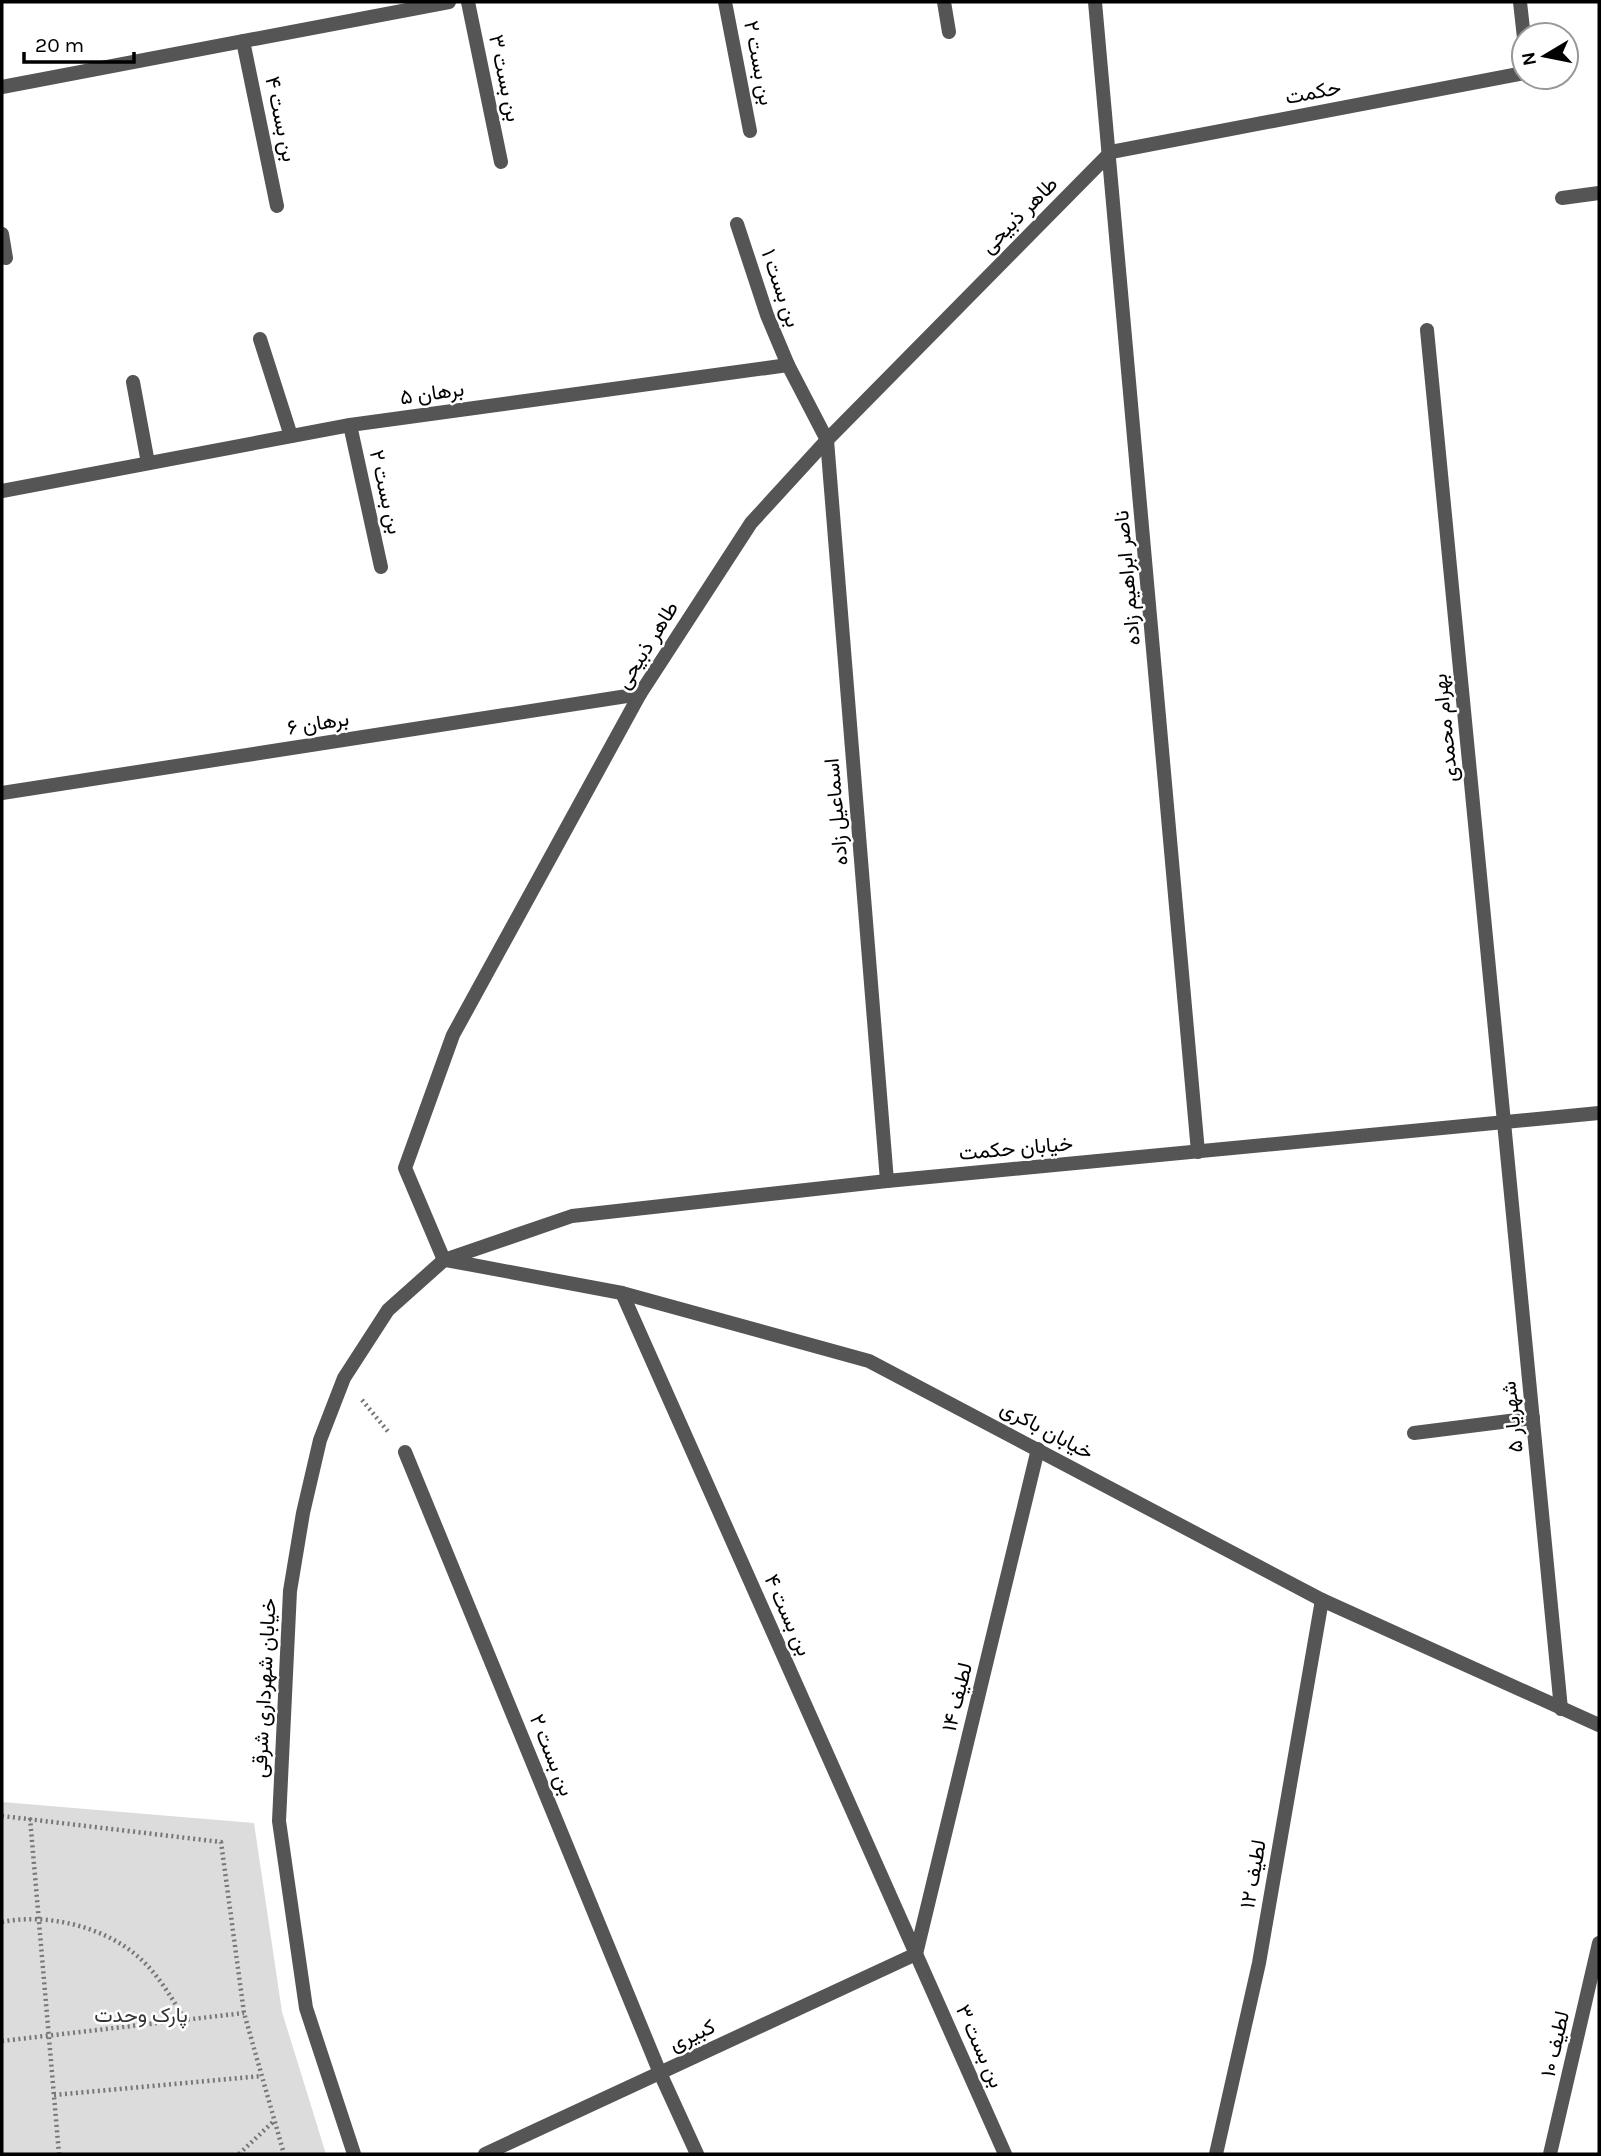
<svg xmlns="http://www.w3.org/2000/svg" width="1601" height="2156" font-family="Karla,Vazirmatn,sans-serif">
  <style>
    .green { fill: #dcdcdc }
    .lines { fill: none; stroke-linecap: round; stroke-linejoin: round }
    .path { stroke: #777; stroke-width: 4.5; stroke-dasharray: 2 3.5; stroke-linecap: butt }
    .lane { stroke: #555; stroke-width: 14 }
    .street { stroke: #555; stroke-width: 14 }
    .labels { text-anchor: middle; dominant-baseline: central; stroke-width: 5; stroke-linejoin: round; paint-order: stroke }
    .street-label { font-size: 21px; fill: #000; stroke: #fff }
    .park-label { font-size: 21px; fill: #333; stroke: #fff }
  </style>
  <rect width="100%" height="100%" fill="#fff"/>
  <path class="green" d="M2,1802L254,1823L282,2012L326,2154H2Z"/>
  <g class="lines">
    <g class="path">
      <path d="M362,1400L390,1434"/>
      <path d="M2,1816L221,1842L244,2013L284,2154"/>
      <path d="M30,1818L59,2154"/>
      <path d="M2,1922C46,1913 102,1926 136,1955C157,1972 171,1997 185,2020"/>
      <path d="M2,2041L244,2013"/>
      <path d="M54,2095L261,2076"/>
      <path d="M239,2154L274,2121"/>
    </g>
    <g class="lane">
      <path d="M468,2L501,162"/>
      <path d="M725,2L750,131"/>
      <path d="M944,2L949,32"/>
      <path d="M1095,2L1198,1152"/>
      <path d="M1520,2L1524,38"/>
      <path d="M243,41L277,206"/>
      <path d="M1111,152L1524,73"/>
      <path d="M1562,198L1599,193"/>
      <path d="M737,224L767,315L788,365"/>
      <path d="M2,234L6,258"/>
      <path d="M1427,330L1561,1709"/>
      <path d="M260,339L291,436"/>
      <path d="M133,382L148,463"/>
      <path d="M350,425L381,567"/>
      <path d="M2,491L350,425L788,365L827,440L887,1181"/>
      <path d="M2,793L640,694"/>
      <path d="M444,1260L405,1168L453,1035L640,694L751,523L827,440L1111,152"/>
      <path d="M622,1293L1005,2154"/>
      <path d="M1414,1433L1533,1418"/>
      <path d="M405,1452L660,2073L697,2154"/>
      <path d="M916,1954L1038,1449"/>
      <path d="M1216,2154L1259,1963L1322,1600"/>
      <path d="M1550,2154L1599,1943"/>
    </g>
    <g class="street">
      <path d="M2,87L449,2"/>
      <path d="M446,1260L622,1293L869,1361L1322,1600L1599,1725"/>
      <path d="M354,2154L306,2008L279,1821L290,1591L303,1513L320,1440L344,1378L388,1310L444,1260L572,1216L887,1181L1599,1113"/>
      <path d="M485,2154L916,1954"/>
    </g>
  </g>
  <g class="labels">
    <g class="street-label">
      <text transform="translate(759 63) rotate(79)">بن بست ۲</text>
      <text transform="translate(505 78) rotate(78)">بن بست ۳</text>
      <text transform="translate(1313 92) rotate(-11)">حکمت</text>
      <text transform="translate(281 119) rotate(78)">بن بست ۴</text>
      <text transform="translate(1019 215) rotate(-45)">طاهر ذبیحی</text>
      <text transform="translate(781 288) rotate(71)">بن بست ۱</text>
      <text transform="translate(432 393) rotate(-8)">برهان ۵</text>
      <text transform="translate(386 492) rotate(77)">بن بست ۲</text>
      <text transform="translate(1127 578) rotate(-95)">ناصر ابراهیم زاده</text>
      <text transform="translate(647 645) rotate(-58)">طاهر ذبیحی</text>
      <text transform="translate(318 723) rotate(-9)">برهان ۶</text>
      <text transform="translate(1445 728) rotate(-96)">بهرام محمدی</text>
      <text transform="translate(836 812) rotate(-95)">اسماعیل زاده</text>
      <text transform="translate(1016 1148) rotate(-5)">خیابان حکمت</text>
      <text transform="translate(1512 1417) rotate(-96)">شهریار ۵</text>
      <text transform="translate(1047 1430) rotate(28)">خیابان باکری</text>
      <text transform="translate(788 1615) rotate(66)">بن بست ۴</text>
      <text transform="translate(264 1688) rotate(-87)">خیابان شهرداری شرقی</text>
      <text transform="translate(957 1697) rotate(-76)">لطیف ۱۴</text>
      <text transform="translate(552 1755) rotate(68)">بن بست ۲</text>
      <text transform="translate(1253 1874) rotate(-80)">لطیف ۱۲</text>
      <text transform="translate(692 2035) rotate(-25)">کبیری</text>
      <text transform="translate(1555 2044) rotate(-77)">لطیف ۱۰</text>
      <text transform="translate(980 2046) rotate(66)">بن بست ۳</text>
    </g>
    <g class="park-label">
      <text x="141" y="2015">پارک وحدت</text>
    </g>
  </g>
  <rect width="1601" height="2156" fill="none" stroke="#000000" stroke-width="7"/>
  <g transform="translate(1545 56) rotate(260)"><circle r="33" fill="#ffffff" stroke="#999999" stroke-width="2"/>
  <path d="M0-5L12 26L0 18L-12 26Z" fill="#000000"/>
  <text y="-10" font-size="19" font-weight="bold" text-anchor="middle" fill="#000000">N</text>
  </g>
  <path d="M24 52v10h110v-10" fill="none" stroke="#000000" stroke-width="3.5"/>
  <text x="35" y="52" font-size="21" fill="#000000" stroke="#ffffff" stroke-width="5" paint-order="stroke">20 m</text>
</svg>
